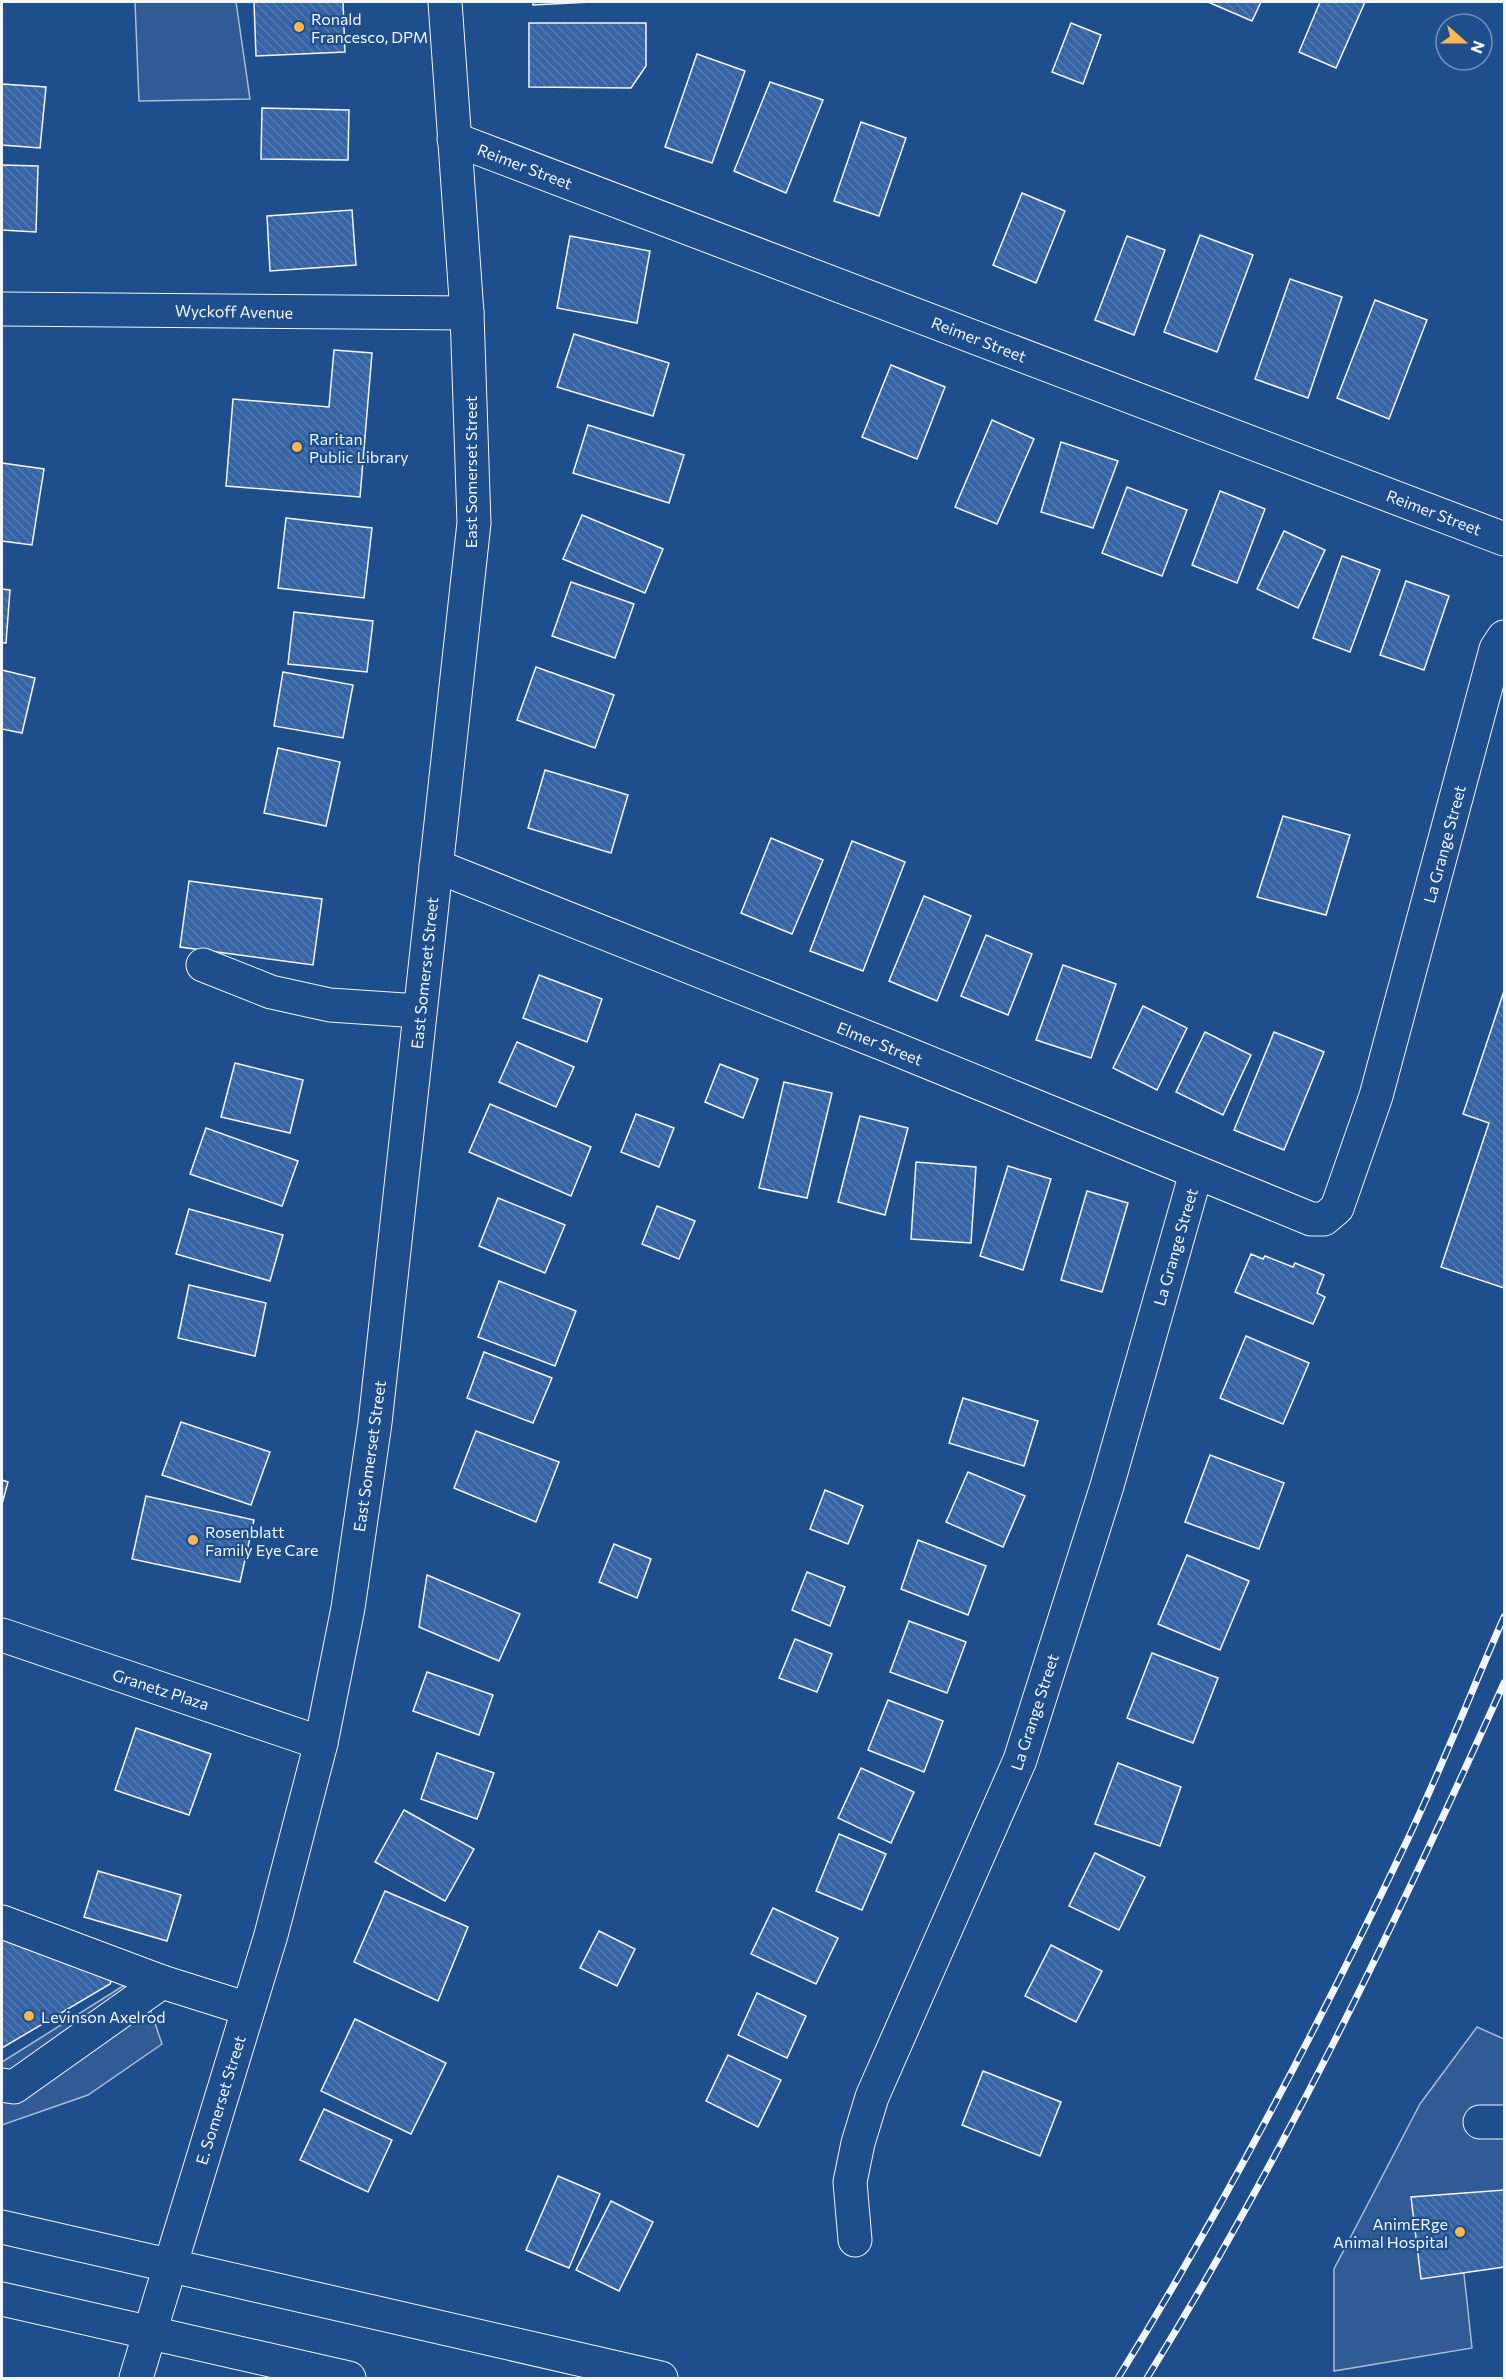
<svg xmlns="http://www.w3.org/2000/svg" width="1506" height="2380" font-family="Commissioner,sans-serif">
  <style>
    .parking { fill: #305b95; stroke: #a8bbd7; stroke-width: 1.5 }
    .building { fill: url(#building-back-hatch); stroke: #f2f6ff; stroke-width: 1.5 }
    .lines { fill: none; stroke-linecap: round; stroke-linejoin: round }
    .minor-casing { stroke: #f2f6ff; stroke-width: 35 }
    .highway-casing { stroke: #f2f6ff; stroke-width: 35 }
    .minor { stroke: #1f4e8c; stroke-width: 33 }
    .highway { stroke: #1f4e8c; stroke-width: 33 }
    .rail-casing { stroke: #f2f6ff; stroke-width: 7 }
    .rail { stroke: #1f4e8c; stroke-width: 4.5; stroke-dasharray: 14; stroke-linecap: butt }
    .poi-dot { fill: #ffb74d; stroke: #1f4e8c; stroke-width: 2 }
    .labels { text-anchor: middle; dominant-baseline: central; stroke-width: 4.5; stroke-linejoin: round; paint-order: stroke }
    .poi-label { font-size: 16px; fill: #f2f6ff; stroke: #1f4e8c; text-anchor: start }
    .street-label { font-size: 16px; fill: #f2f6ff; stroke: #1f4e8c }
  </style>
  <defs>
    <pattern id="building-back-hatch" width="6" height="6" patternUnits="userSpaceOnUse" patternTransform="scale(1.5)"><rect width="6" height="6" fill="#3563a3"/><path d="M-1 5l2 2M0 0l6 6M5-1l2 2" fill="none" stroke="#537ab1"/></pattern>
  </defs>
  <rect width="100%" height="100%" fill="#1f4e8c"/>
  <g class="parking">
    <path d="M135,2H236L250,99L139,101Z"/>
    <path d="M139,1976L162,2044L88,2095L2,2125V2062Z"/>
    <path d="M1477,2027L1504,2039V2204L1424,2205L1463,2265L1472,2348L1334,2371V2269L1420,2104Z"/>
  </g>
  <g class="building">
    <path d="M254,2H343L345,52L256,56Z"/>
    <path d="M533,2H591L533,5Z"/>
    <path d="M1208,2H1261L1252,21Z"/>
    <path d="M1320,2H1365L1336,68L1299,52Z"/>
    <path d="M529,23H646V66L631,88L529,87Z"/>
    <path d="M1071,23L1101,35L1083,84L1052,72Z"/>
    <path d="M697,54L745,71L712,163L665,147Z"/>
    <path d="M770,82L823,100L786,193L734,171Z"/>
    <path d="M2,84L46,87L40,148L2,145Z"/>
    <path d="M262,108L349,110L348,160L261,159Z"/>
    <path d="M861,122L906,138L879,216L834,201Z"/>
    <path d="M2,165L38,166L36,232L2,230Z"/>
    <path d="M1022,193L1065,211L1036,283L993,265Z"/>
    <path d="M352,210L356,265L270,271L267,216Z"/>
    <path d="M1200,235L1253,255L1217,352L1164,332Z"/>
    <path d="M570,236L650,251L637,323L557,308Z"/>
    <path d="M1127,236L1165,250L1134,335L1095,320Z"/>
    <path d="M1290,279L1342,297L1308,398L1255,379Z"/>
    <path d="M1375,300L1427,320L1389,419L1337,398Z"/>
    <path d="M574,334L669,363L653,416L557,387Z"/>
    <path d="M334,350L372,353L360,497L226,486L233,399L329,407Z"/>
    <path d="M891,365L945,387L917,459L862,437Z"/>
    <path d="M992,420L1034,439L997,524L955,507Z"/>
    <path d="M588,425L684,455L669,503L573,473Z"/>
    <path d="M1061,442L1118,461L1093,528L1041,512Z"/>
    <path d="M2,463L44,469L32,545L2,541Z"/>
    <path d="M1127,487L1187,510L1162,576L1102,553Z"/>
    <path d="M1220,491L1265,509L1237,583L1192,565Z"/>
    <path d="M582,515L663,549L645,593L563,559Z"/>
    <path d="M286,518L372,528L364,598L278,588Z"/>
    <path d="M1284,531L1325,550L1298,608L1257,589Z"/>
    <path d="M1342,556L1380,570L1350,652L1313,638Z"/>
    <path d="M1406,581L1449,596L1424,670L1380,655Z"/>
    <path d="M571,582L634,604L615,658L552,636Z"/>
    <path d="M2,589L10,590L6,643H2Z"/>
    <path d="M294,612L373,621L367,672L288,664Z"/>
    <path d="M536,667L614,695L595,748L517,720Z"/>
    <path d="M2,670L35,678L22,733L2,729Z"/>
    <path d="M283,672L353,685L343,738L274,726Z"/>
    <path d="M278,748L340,762L326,826L264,813Z"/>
    <path d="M545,770L628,795L611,853L528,828Z"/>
    <path d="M1283,816L1350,835L1326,915L1257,897Z"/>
    <path d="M771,838L823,860L792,934L741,913Z"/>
    <path d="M852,841L905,862L863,971L810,951Z"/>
    <path d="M189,881L322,899L313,965L180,947Z"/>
    <path d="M924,896L971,916L937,1001L889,981Z"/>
    <path d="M986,935L1032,954L1008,1015L961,996Z"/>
    <path d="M1063,965L1116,984L1091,1058L1036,1040Z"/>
    <path d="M539,975L602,999L587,1042L523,1018Z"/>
    <path d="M1504,991V1288L1441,1267L1489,1123L1463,1114Z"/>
    <path d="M1143,1006L1187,1028L1157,1090L1113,1068Z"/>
    <path d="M1205,1032L1251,1055L1223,1115L1176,1092Z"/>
    <path d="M1274,1032L1324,1052L1284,1150L1234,1130Z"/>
    <path d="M517,1042L574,1067L556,1107L499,1082Z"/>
    <path d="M235,1063L303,1080L290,1133L221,1117Z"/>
    <path d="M720,1064L758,1079L743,1118L705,1102Z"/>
    <path d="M784,1082L832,1093L807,1198L759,1188Z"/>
    <path d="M490,1104L591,1147L571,1196L469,1152Z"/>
    <path d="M636,1114L674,1128L659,1167L621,1152Z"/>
    <path d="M860,1116L908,1128L885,1215L838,1202Z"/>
    <path d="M206,1128L298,1161L282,1206L190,1174Z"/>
    <path d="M916,1162L976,1167L971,1243L911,1239Z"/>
    <path d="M1008,1166L1051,1179L1023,1270L980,1256Z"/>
    <path d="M1087,1191L1128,1203L1102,1292L1061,1280Z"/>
    <path d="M498,1198L565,1225L545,1273L479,1246Z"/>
    <path d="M657,1206L695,1221L679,1259L642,1244Z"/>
    <path d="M189,1209L283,1235L270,1281L176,1254Z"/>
    <path d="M1251,1254L1263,1259L1265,1256L1293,1267L1295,1263L1324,1275L1317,1293L1325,1297L1313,1324L1235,1292Z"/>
    <path d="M499,1281L576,1311L555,1366L478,1337Z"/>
    <path d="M189,1285L266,1303L255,1356L178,1338Z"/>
    <path d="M1246,1336L1309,1363L1283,1424L1220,1398Z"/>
    <path d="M484,1352L552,1378L533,1423L467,1398Z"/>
    <path d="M963,1398L1038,1421L1024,1466L949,1443Z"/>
    <path d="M181,1422L270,1452L251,1505L162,1475Z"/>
    <path d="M476,1431L559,1462L536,1522L454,1488Z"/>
    <path d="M1210,1455L1284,1483L1259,1549L1185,1522Z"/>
    <path d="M968,1472L1025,1496L1003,1547L946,1522Z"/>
    <path d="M2,1480L8,1482L2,1504Z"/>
    <path d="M825,1490L863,1506L848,1544L810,1529Z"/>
    <path d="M146,1496L254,1520L240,1582L132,1559Z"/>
    <path d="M918,1540L986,1566L968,1615L901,1589Z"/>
    <path d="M614,1544L651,1559L637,1598L599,1582Z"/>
    <path d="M1187,1555L1249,1581L1220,1650L1158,1624Z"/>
    <path d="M807,1572L845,1587L830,1626L792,1610Z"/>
    <path d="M427,1575L520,1614L499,1661L419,1627Z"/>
    <path d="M909,1621L966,1642L947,1693L890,1672Z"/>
    <path d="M795,1639L832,1654L817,1692L779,1678Z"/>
    <path d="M1152,1653L1218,1678L1193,1743L1127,1718Z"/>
    <path d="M427,1672L493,1695L479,1735L413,1711Z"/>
    <path d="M888,1700L943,1721L924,1772L868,1750Z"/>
    <path d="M136,1728L211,1754L189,1815L115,1790Z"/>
    <path d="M437,1753L494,1773L477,1819L421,1799Z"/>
    <path d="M1118,1763L1181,1787L1160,1846L1095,1824Z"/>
    <path d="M861,1768L914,1792L891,1843L838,1818Z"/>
    <path d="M404,1810L474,1849L445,1901L375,1862Z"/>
    <path d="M839,1834L886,1854L862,1910L816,1891Z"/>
    <path d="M1095,1853L1145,1877L1119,1930L1069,1906Z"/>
    <path d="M98,1871L181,1895L167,1941L84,1917Z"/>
    <path d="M385,1891L468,1927L438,2001L354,1962Z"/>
    <path d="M773,1908L838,1938L816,1984L751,1954Z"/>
    <path d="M2,1926L116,1968L110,1984L2,2048Z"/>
    <path d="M599,1931L635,1949L617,1986L580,1968Z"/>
    <path d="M1051,1945L1102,1971L1076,2022L1025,1996Z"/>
    <path d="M757,1993L806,2016L787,2058L738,2035Z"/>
    <path d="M355,2019L446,2063L411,2134L321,2091Z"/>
    <path d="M728,2055L781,2080L758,2127L706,2101Z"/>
    <path d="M983,2071L1061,2102L1040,2156L962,2125Z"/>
    <path d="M324,2109L392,2140L368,2192L300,2160Z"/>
    <path d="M558,2176L600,2194L569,2268L526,2250Z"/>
    <path d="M1504,2190V2267L1421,2279L1411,2197Z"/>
    <path d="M611,2201L653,2222L619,2291L576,2270Z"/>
  </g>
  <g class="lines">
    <g class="minor-casing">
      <g id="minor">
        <path d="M454,139L1504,539"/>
        <path d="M2,309L467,313"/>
        <path d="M436,866L886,1045L1311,1219H1324L1337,1208L1376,1096L1496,649L1504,637"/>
        <path d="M203,965L271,992L330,1005L419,1011"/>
        <path d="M2,1635L321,1743"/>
        <path d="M2,1922L162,1982"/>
        <path d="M2,2085L14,2087L162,1982L248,2009"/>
        <path d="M1480,2122H1504"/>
        <path d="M855,2240L850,2182L858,2143L872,2097L1020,1760L1107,1486L1196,1173"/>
        <path d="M136,2378L271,1935L321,1743L348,1608L375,1423L474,523L467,313L445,2"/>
      </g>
    </g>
    <g class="highway-casing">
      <g id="highway">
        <path d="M2,2227L661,2378"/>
        <path d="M2,2299L349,2378"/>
      </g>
    </g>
    <use href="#minor" class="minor"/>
    <use href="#highway" class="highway"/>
    <g class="rail-casing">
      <g id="rail">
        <path d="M1118,2378C1224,2207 1318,2027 1405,1845C1441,1770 1471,1692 1504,1617"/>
        <path d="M1147,2378C1284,2156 1397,1921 1504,1683"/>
      </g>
    </g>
    <use href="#rail" class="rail"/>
  </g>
  <g class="poi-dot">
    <circle cx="299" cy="27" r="6"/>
    <circle cx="297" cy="447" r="6"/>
    <circle cx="193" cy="1540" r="6"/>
    <circle cx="29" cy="2016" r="6"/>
    <circle cx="1460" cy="2232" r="6"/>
  </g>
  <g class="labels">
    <g class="poi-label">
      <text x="311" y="18">Ronald<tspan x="311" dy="18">Francesco, DPM</tspan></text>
      <text x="309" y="438">Raritan<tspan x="309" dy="18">Public Library</tspan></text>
      <text x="205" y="1531">Rosenblatt<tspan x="205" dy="18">Family Eye Care</tspan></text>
      <text x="41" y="2016">Levinson Axelrod</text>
      <text x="1448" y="2223" text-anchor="end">AnimERge<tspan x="1448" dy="18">Animal Hospital</tspan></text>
    </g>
    <g class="street-label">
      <text transform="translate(525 166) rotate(21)">Reimer Street</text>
      <text transform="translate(234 311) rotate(1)">Wyckoff Avenue</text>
      <text transform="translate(979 339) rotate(21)">Reimer Street</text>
      <text transform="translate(470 472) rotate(-90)">East Somerset Street</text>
      <text transform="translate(1434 512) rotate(21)">Reimer Street</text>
      <text transform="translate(1444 844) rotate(-75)">La Grange Street</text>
      <text transform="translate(424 973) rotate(-84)">East Somerset Street</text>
      <text transform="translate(880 1043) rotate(22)">Elmer Street</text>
      <text transform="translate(1175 1247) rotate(-74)">La Grange Street</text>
      <text transform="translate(369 1456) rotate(-82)">East Somerset Street</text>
      <text transform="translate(161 1689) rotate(18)">Granetz Plaza</text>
      <text transform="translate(1034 1712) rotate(-72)">La Grange Street</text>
      <text transform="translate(220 2100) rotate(-73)">E. Somerset Street</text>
    </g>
  </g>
  <rect width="1506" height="2380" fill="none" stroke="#f2f6ff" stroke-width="6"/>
  <g transform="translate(1464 42) rotate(111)"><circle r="28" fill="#1f4e8c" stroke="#7391ba" stroke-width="1.5"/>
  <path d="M0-4.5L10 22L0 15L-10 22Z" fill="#ffb74d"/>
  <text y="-9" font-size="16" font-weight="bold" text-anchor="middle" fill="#f2f6ff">N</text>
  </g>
</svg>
